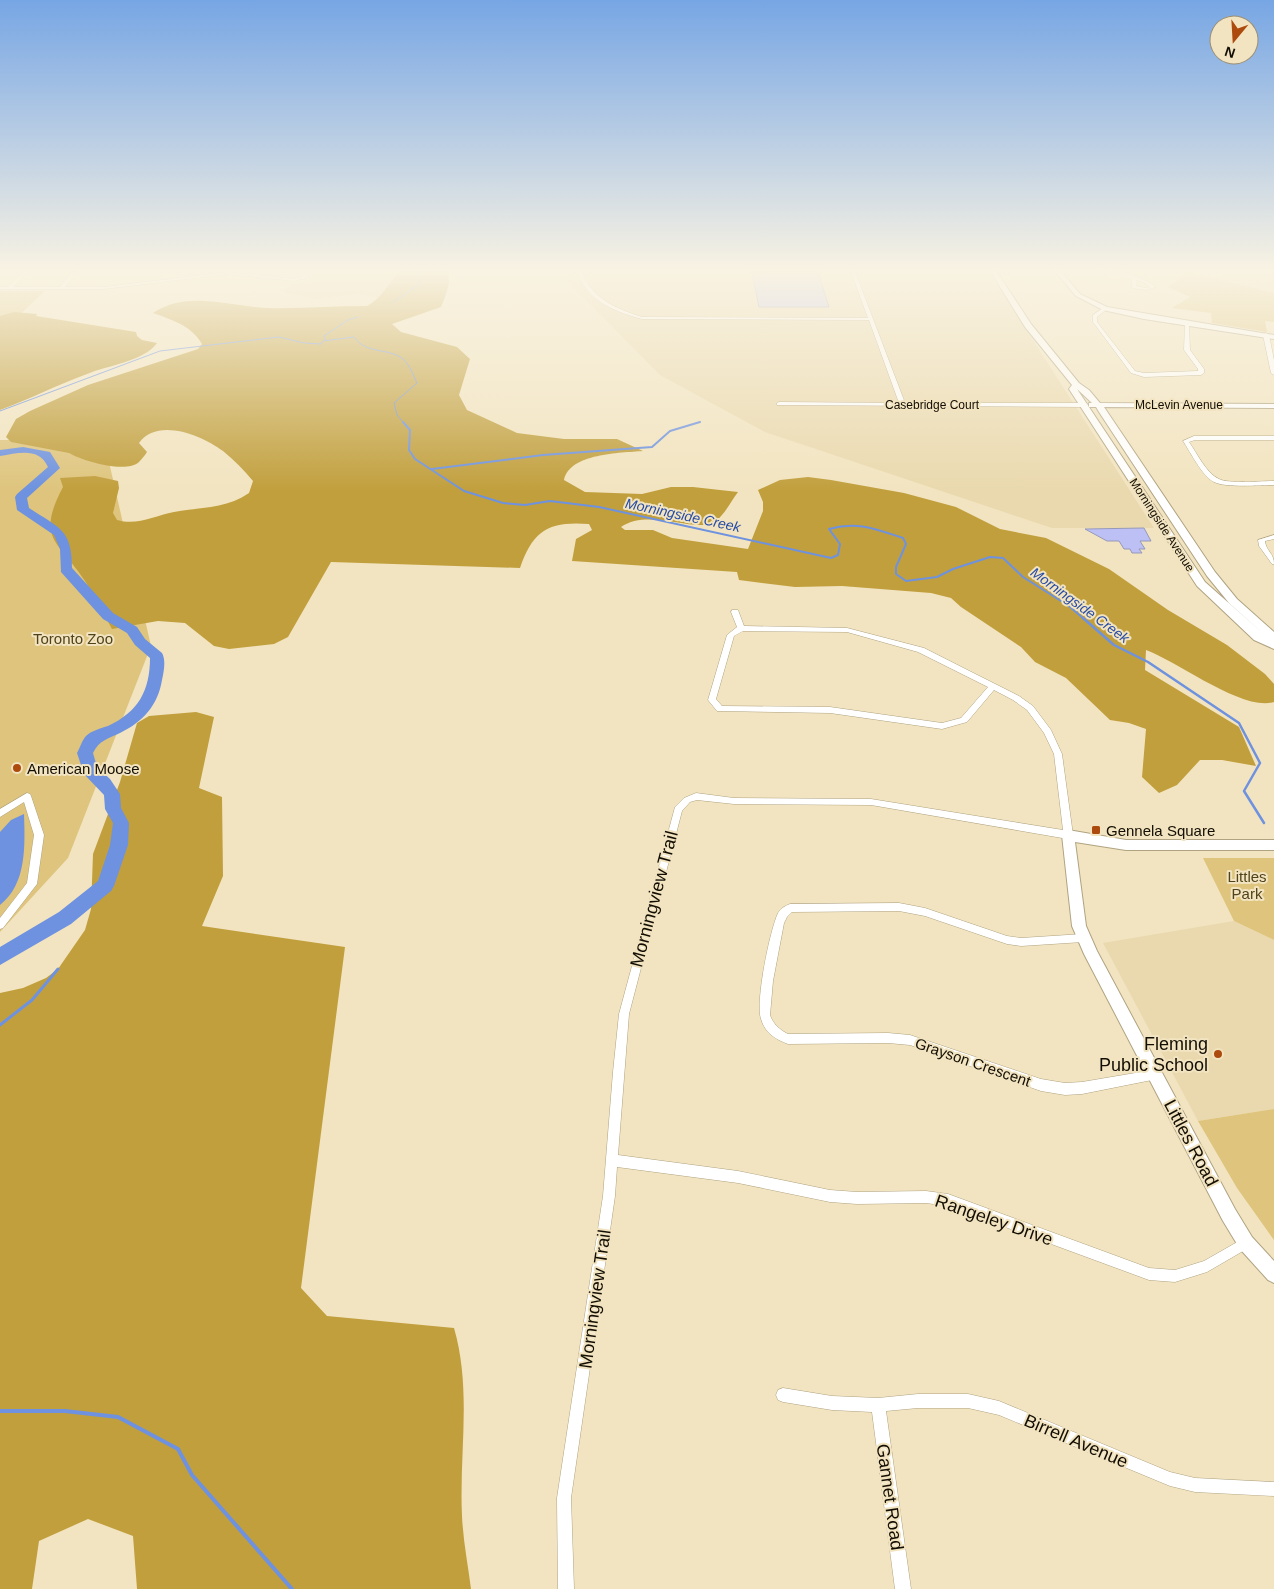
<svg xmlns="http://www.w3.org/2000/svg" width="1274" height="1589" font-family="Arial,sans-serif">
  <style>
    .built { fill: #ead9ae }
    .green { fill: #dec47d }
    .forest { fill: #c19f3d }
    .water { fill: #6e92df }
    .lines { fill: none; stroke-linecap: round; stroke-linejoin: round }
    .stream-far4 { stroke: #6e92df; stroke-width: 1 }
    .stream-far3 { stroke: #6e92df; stroke-width: 2 }
    .stream-far2 { stroke: #6e92df; stroke-width: 2.5 }
    .stream-far1 { stroke: #6e92df; stroke-width: 3 }
    .stream { stroke: #6e92df; stroke-width: 4 }
    .river { fill: #6e92df; fill-rule: evenodd }
    .building { fill: #bcc0f4; stroke: #9699ba }
    .street-casing { stroke: #b0a381; stroke-width: 1 }
    .secondary-casing { stroke: #b0a381; stroke-width: 2 }
    .street { fill: #fff; fill-rule: evenodd }
    .secondary { fill: #fff; fill-rule: evenodd }
    .poi-dot { fill: #ad4b0f; stroke: #f2e4c0; stroke-width: 2 }
    .labels { text-anchor: middle; dominant-baseline: central; stroke-width: 4; stroke-linejoin: round; paint-order: stroke }
    .far-street-label { font-size: 12px; fill: #130e03; stroke: #f2e4c0 }
    .far-water-label { font-size: 14px; font-style: italic; fill: #264ba6; stroke: #f2e4c0 }
    .park-label { font-size: 15px; fill: #504219; stroke: #f2e4c0 }
    .poi-label { font-size: 15px; fill: #130e03; stroke: #f2e4c0; text-anchor: start }
    .street-label { font-size: 15px; fill: #130e03; stroke: #f2e4c0 }
    .near-street-label { font-size: 18px; fill: #130e03; stroke: #f2e4c0 }
    .near-poi-label { font-size: 18px; fill: #130e03; stroke: #f2e4c0; text-anchor: end }
  </style>
  <rect width="100%" height="100%" fill="#f2e4c0"/>
  <g class="built">
    <path d="M317,269H402L392,284L378,298L358,294L316,299L283,292L293,284L309,279Z"/>
    <path d="M570,269H987L1154,528H1052L765,432L660,375L567,281Z"/>
    <path d="M1230,269H1274V293L1214,279Z"/>
    <path d="M1234,921L1274,940V1109L1198,1121L1103,943Z"/>
  </g>
  <g class="green">
    <path d="M1188,272L1274,293V322L1265,321L1267,332L1212,323L1211,313L1172,308L1190,297L1168,287Z"/>
    <path d="M0,291H45L15,319L0,320Z"/>
    <path d="M0,440H104L151,646L68,858L0,932Z"/>
    <path d="M1203,858H1274V940L1234,921Z"/>
    <path d="M1274,1109V1240L1237,1188L1198,1121Z"/>
  </g>
  <g class="forest">
    <path d="M403,269H446C453,280 446,295 441,307L392,324L401,332L457,347L470,359L459,395L467,410L517,433L564,439H617L643,451C620,453 570,453 564,480L585,492L642,494L671,487H693L738,492C731,501 725,514 716,521C698,535 650,507 621,527L625,530H653L672,538L748,549L763,511V502L758,490L780,480L808,477L831,480L904,493L956,507L1000,529L1046,538L1109,569L1168,610L1227,645L1265,674L1274,684V702C1243,712 1177,661 1146,650L1145,670L1239,727L1256,766L1222,760H1200L1177,785L1159,793L1142,777L1146,729L1129,723L1110,720L1066,678L1035,662L1021,647L961,607L951,598L931,593L842,586L795,587L739,580L737,572L572,561L576,539L592,530L589,524C549,521 533,530 520,568L331,562L288,637L274,644L229,649L214,646L185,623L158,621L112,629C103,613 95,596 85,581C59,541 35,540 63,487L60,478L95,476L118,481L119,488L113,513L117,520C137,526 154,516 174,512C200,507 226,509 249,493L253,481C244,470 234,460 223,451C202,435 157,417 139,443L147,452C145,455 142,459 139,462C126,474 83,461 69,453L11,442L6,437L16,419L30,411L88,385L198,349L202,344C191,325 172,320 153,313C187,290 228,306 266,308C300,309 333,306 367,306C384,297 389,280 403,269Z"/>
    <path d="M14,312L37,314L36,316L136,332L137,336L142,340L157,343C143,362 108,365 87,374C57,385 30,399 0,410V316Z"/>
    <path d="M196,712L214,717L199,788L222,797L223,876L202,926L345,947L301,1288L327,1316L454,1328C472,1390 459,1453 462,1516C463,1540 468,1565 471,1589H137L133,1536L88,1519L39,1541L32,1589H0V993L23,988L46,978L58,969L85,930L91,909L93,854L120,782L137,723L149,716Z"/>
  </g>
  <path class="water" d="M24,814C25,845 27,884 0,905V832L11,820Z"/>
  <g class="lines">
    <g class="stream-far4">
      <path d="M393,302L420,284L417,277L419,269"/>
      <path d="M325,340L324,336L348,320L358,317"/>
      <path d="M0,411L160,351L279,337L304,343L321,344L323,341L354,337C367,355 387,347 403,359C410,365 413,375 417,383L394,403L397,415L404,423"/>
      <path d="M696,423L700,422"/>
    </g>
    <g class="stream-far3">
      <path d="M403,422L410,430L409,450L415,459L464,491L503,503L525,505L550,501L599,507L831,558L838,555L840,544L829,529C858,521 875,529 903,538L906,544L896,567V574L906,581L937,577L953,569L990,557L1003,558L1023,577L1069,606L1084,619"/>
      <path d="M432,469L543,455L652,447L670,431L700,422"/>
    </g>
    <path class="stream-far2" d="M1083,618L1114,645L1148,662L1239,723L1260,763L1244,791L1264,823"/>
    <path class="stream-far1" d="M0,1025L32,1000L58,969"/>
    <path class="stream" d="M0,1411H65L118,1417L178,1449L192,1475L292,1589"/>
    <path class="river" d="M23,447L50,452L60,468L27,498L29,508C59,528 72,529 72,568L113,613L137,627L145,639L162,653C166,660 164,671 162,680C158,705 143,722 120,733C108,739 99,740 93,753L97,767L110,779L120,794L121,808L129,823L128,845L114,886L111,891L71,924L0,965V947L59,912L98,881L110,845L113,823L105,809L104,795L84,774L77,753C80,748 82,740 86,736C91,731 101,728 108,726C138,712 150,691 150,658L135,645L127,633L103,619L61,572L60,549L54,535L17,510L15,497L17,494L48,467C39,447 19,453 0,456V450Z"/>
  </g>
  <g class="building">
    <path d="M751,269H817L829,307H759Z"/>
    <path d="M1144,528L1151,541H1140L1145,549H1139L1142,553H1132L1130,549H1124L1119,541H1107L1085,529Z"/>
  </g>
  <g class="lines">
    <g class="street-casing">
      <g id="street">
        <path d="M27,269H31L13,287H60C66,279 73,268 83,269L75,275L65,287H104L228,272L294,279L302,276L307,269H311L306,278L294,281L228,274L104,289H0V287H8Z"/>
        <path d="M577,269H581C589,297 616,309 642,317L868,318L850,269H854L905,403H1085L1088,405L1085,407L777,405V403L779,402L899,403L869,320L642,319C615,312 583,299 577,269Z"/>
        <path d="M1098,269C1112,267 1146,278 1156,287L1146,290L1132,288L1131,279ZM1136,280L1145,283L1150,287L1146,288L1136,286Z"/>
        <path d="M1103,308L1107,309L1097,317V322L1135,371L1144,373L1198,371V369L1184,350L1185,323L1187,322L1189,323L1190,350L1204,369V373L1201,375L1144,377L1131,373L1093,322V315Z"/>
        <path d="M1266,333L1269,335L1274,360V375L1271,373L1263,335Z"/>
        <path d="M1194,436H1274V440H1195L1189,442C1197,453 1206,473 1219,479C1228,484 1262,481 1274,481V485C1260,485 1226,488 1214,482C1202,476 1191,453 1183,441Z"/>
        <path d="M1274,535V539L1265,541C1266,551 1274,553 1274,564H1272L1259,546L1258,540Z"/>
        <path d="M732,610H738L744,626L847,628L924,648L1019,696L1033,706L1051,730L1062,754L1073,835L1071,838L1068,839L871,805L734,804L697,800L690,802L682,811L629,1014L618,1155L738,1171L830,1190L857,1192L926,1191L948,1194L1149,1268L1175,1270L1204,1261L1246,1237L1250,1239L1252,1243L1250,1247L1207,1272L1175,1282L1149,1280L948,1206L926,1203L857,1204L830,1202L738,1183L617,1167L615,1196L571,1498L574,1589H558L557,1498L603,1196L613,1072L619,1014L675,807L684,798L696,793L734,798L871,799L1063,830L1054,754L1044,733L1027,710L1013,700L994,690L967,722L942,729L830,713L717,711L708,700L727,635L737,627L731,612ZM743,631L847,632L918,652L988,687L961,718L942,723L830,707L722,706L716,699L734,636Z"/>
        <path d="M27,793L30,794L31,796L44,835L37,884L3,928L0,929V918L27,883L34,835L24,802L0,817V809Z"/>
        <path d="M899,903L925,908L1007,936L1021,938L1083,934L1087,935L1088,938L1087,941L1083,942L1021,946L1007,944L925,916L899,911L792,912L787,917L784,923L773,981L770,1015C773,1024 780,1030 788,1034L888,1033L910,1035L1041,1079L1065,1083L1082,1082L1153,1070L1157,1071L1158,1075L1157,1079L1082,1094L1065,1095L1041,1091L910,1045L888,1043L788,1044C775,1039 765,1033 761,1019C755,1002 770,930 778,913C781,908 785,906 790,904Z"/>
        <path d="M783,1388L832,1396L878,1398L918,1394H968L999,1401L1170,1472L1195,1478L1274,1482V1496L1195,1492L1170,1486L999,1415L968,1408H918L886,1411L911,1589H895L872,1412L832,1410L783,1402L778,1400L776,1395L778,1390Z"/>
      </g>
    </g>
    <g class="secondary-casing">
      <g id="secondary">
        <path d="M989,269H995L1031,324L1079,383L1089,390L1100,403L1274,404V408L1104,407L1215,572L1237,599L1274,632V649L1254,640L1197,586L1069,389L1072,385L1025,327ZM1077,389L1092,403H1089V407H1096L1099,412L1207,576L1229,603L1266,636L1205,582Z"/>
        <path d="M1053,269H1059L1080,294L1107,307L1274,335V339L1144,319L1103,310L1076,296Z"/>
        <path d="M1068,830L1126,840H1274V850H1126L1075,842L1086,926L1097,951L1235,1209L1252,1237L1274,1261V1283L1268,1280L1240,1249L1223,1221L1084,954L1072,926L1062,835L1063,831Z"/>
      </g>
    </g>
    <use href="#street" class="street"/>
    <use href="#secondary" class="secondary"/>
  </g>
  <linearGradient id="sky" x2="0" y2="1"><stop stop-color="#77a6e4"/><stop offset="0.55" stop-color="#f9f3e3"/><stop offset="1" stop-color="#f9f3e3" stop-opacity="0"/></linearGradient>
  <rect width="1274" height="491" fill="url(#sky)"/>
  <g class="poi-dot">
    <circle cx="17" cy="768" r="5"/>
    <rect x="1091" y="825" width="10" height="10" rx="2.5"/>
    <circle cx="1218" cy="1054" r="5"/>
  </g>
  <g class="labels">
    <g class="far-street-label">
      <text x="932" y="405">Casebridge Court</text>
      <text x="1179" y="405">McLevin Avenue</text>
      <text transform="translate(1162 525) rotate(57)">Morningside Avenue</text>
    </g>
    <g class="far-water-label">
      <text transform="translate(683 515) rotate(12)">Morningside Creek</text>
      <text transform="translate(1080 605) rotate(36)">Morningside Creek</text>
    </g>
    <g class="park-label">
      <text x="73" y="638">Toronto Zoo</text>
      <text x="1247" y="876">Littles<tspan x="1247" dy="17">Park</tspan></text>
    </g>
    <g class="poi-label">
      <text x="27" y="768">American Moose</text>
      <text x="1106" y="830">Gennela Square</text>
    </g>
    <g class="street-label">
      <text transform="translate(973 1062) rotate(19)">Grayson Crescent</text>
    </g>
    <g class="near-street-label">
      <text transform="translate(654 899) rotate(-75)">Morningview Trail</text>
      <text transform="translate(1191 1143) rotate(62)">Littles Road</text>
      <text transform="translate(994 1220) rotate(19)">Rangeley Drive</text>
      <text transform="translate(595 1299) rotate(-82)">Morningview Trail</text>
      <text transform="translate(1076 1441) rotate(23)">Birrell Avenue</text>
      <text transform="translate(890 1497) rotate(82)">Gannet Road</text>
    </g>
    <g class="near-poi-label">
      <text x="1208" y="1044">Fleming<tspan x="1208" dy="21">Public School</tspan></text>
    </g>
  </g>
  <g transform="translate(1234 40) rotate(198)"><circle r="24" fill="#f2e4c0" stroke="#998e74"/>
  <path d="M0-4L9 19L0 12L-9 19Z" fill="#ad4b0f"/>
  <text y="-8" font-size="14" font-weight="bold" text-anchor="middle" fill="#130e03">N</text>
  </g>
</svg>
